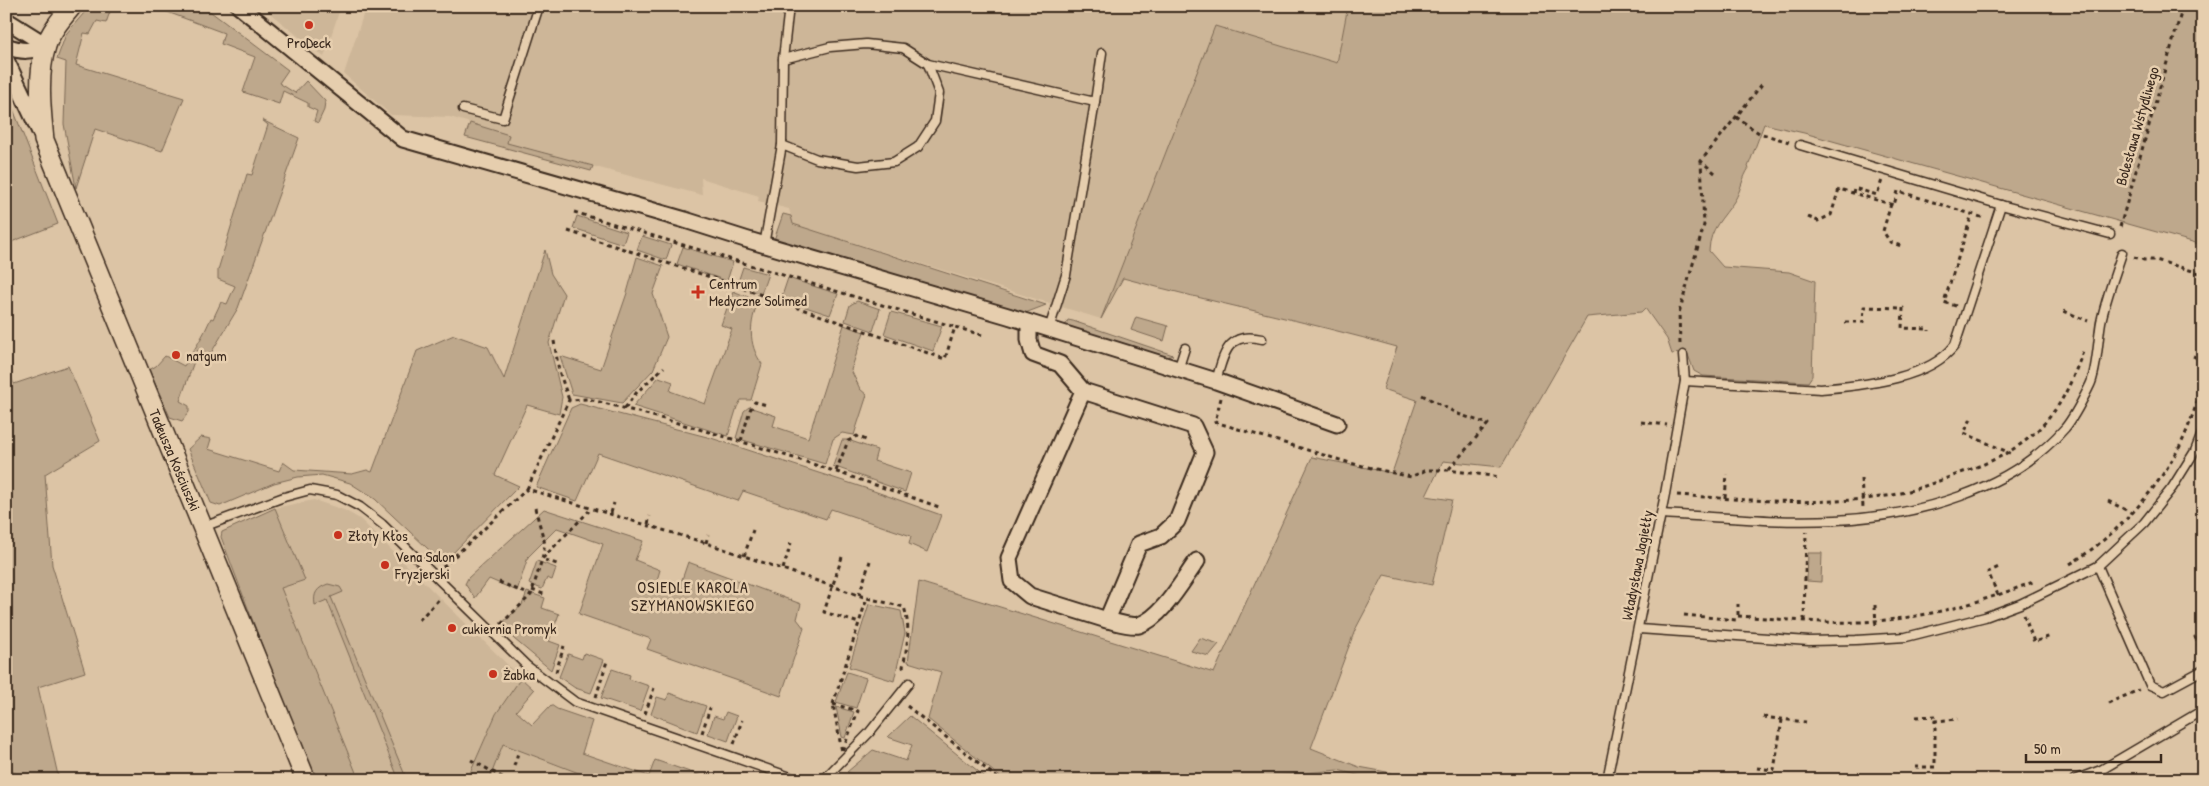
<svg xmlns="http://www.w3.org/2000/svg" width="2209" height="786" font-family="'Patrick Hand',sans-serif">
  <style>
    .built { fill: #cdb698 }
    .green { fill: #bea88c; stroke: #7c6955 }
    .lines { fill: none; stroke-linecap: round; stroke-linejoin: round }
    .service-casing { stroke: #3b2a1e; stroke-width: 11 }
    .minor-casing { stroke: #3b2a1e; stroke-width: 19 }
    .tertiary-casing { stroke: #3b2a1e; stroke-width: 22 }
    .path { stroke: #3b2a1e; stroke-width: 3; stroke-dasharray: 4 4; stroke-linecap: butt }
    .service { stroke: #e6ceae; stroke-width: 8 }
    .minor { stroke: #e6ceae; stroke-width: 15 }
    .tertiary { stroke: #e6ceae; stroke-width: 19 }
    .poi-dot { fill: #c8321e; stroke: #e6ceae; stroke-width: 2 }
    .labels { text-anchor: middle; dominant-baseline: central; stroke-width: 5; stroke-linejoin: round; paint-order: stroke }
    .poi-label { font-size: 15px; fill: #3b2a1e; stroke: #e6ceae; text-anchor: start }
    .street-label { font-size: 15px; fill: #3b2a1e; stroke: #e6ceae }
    .neighbourhood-label { font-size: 16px; letter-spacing: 1px; fill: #3b2a1e; stroke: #e6ceae }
  </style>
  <rect width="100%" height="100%" fill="#dcc4a5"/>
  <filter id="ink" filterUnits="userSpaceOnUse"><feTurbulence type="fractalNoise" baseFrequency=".02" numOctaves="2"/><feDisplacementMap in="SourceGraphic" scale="10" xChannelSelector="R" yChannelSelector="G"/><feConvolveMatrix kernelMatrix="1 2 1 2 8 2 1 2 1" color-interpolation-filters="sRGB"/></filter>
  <g filter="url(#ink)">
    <g class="built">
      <path d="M261,6H341L324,57Z"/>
      <path d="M366,6H1348L1337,63L1215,26L1101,319L793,224L789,209L758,201L759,196L701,178L702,195L467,133L470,123L450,117L391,115L344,74Z"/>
      <path d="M314,500L344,510L360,519L521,678L496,714L467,780H359L281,588L304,580L275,508Z"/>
      <path d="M503,744L556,765L597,780H488Z"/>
    </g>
    <g class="green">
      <path d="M90,6H112L106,23L97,21L90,34L84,33L76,65L184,98L162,151L95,129L76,188L64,124L66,62L57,59L66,34Z"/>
      <path d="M151,6H203L288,70L279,83L295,93L306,81L325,101L324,110L318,123L314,121L317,111L308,107V103L283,91L279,104L243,92L255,57L221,44L224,33Z"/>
      <path d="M1348,6H2203V245L1804,133L1764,124L1748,167L1749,168C1742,178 1741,190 1735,200C1723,219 1710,227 1709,251L1723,267L1789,272L1815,281L1812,376L1808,382L1703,376L1694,371L1687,352L1672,354L1667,339L1645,308L1641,312L1587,317L1501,467L1443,461L1426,496L1452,500L1432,585L1384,575L1355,630L1311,748L1359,767L1392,773L1391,780H1376L1338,770L1265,777L1261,780H1004L928,719L941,672L908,662L919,582L1214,673L1312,457L1392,473L1417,400L1383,389L1397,347C1306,321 1214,303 1123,278L1101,319L1215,26L1337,63Z"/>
      <path d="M6,91L58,224L6,244Z"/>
      <path d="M262,120L299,138L238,308L211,353L198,350L180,401L189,406V412L182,421L170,417L149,370L156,366L165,356L184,366C194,350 204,335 211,318L213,319L221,302L227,304L235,286L218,279V270L247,174L252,175L268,125Z"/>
      <path d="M470,123L509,135L507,143L593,166L591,171L465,137Z"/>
      <path d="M783,214L791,216L793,224L1046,305L1020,315L774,240Z"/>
      <path d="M577,216L627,232L623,244L573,228Z"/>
      <path d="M642,236L671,245L666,260L637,250Z"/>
      <path d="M683,247L733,262L727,281L677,264Z"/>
      <path d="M545,250L551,274L564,294L549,343L562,397L559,414L527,405L495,475L519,486L443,563L375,499L350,483L322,475L298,477L274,483L220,506L211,503L188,449L201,437L211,439L208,449L279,471L283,462L294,470L352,474L367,470L372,472L417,351L454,335L488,347L504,379Z"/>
      <path d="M637,257L663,266L653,294L667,337L653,370L622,403L572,394L560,356L601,369L627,293Z"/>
      <path d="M743,267L768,274L761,294L737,285Z"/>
      <path d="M788,278L838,294L830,315L781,299Z"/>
      <path d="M733,291L758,301C750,323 747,343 762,364L751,400H741L737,407L728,436L633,406L659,377L673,382L670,391L705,404L732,329L721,325Z"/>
      <path d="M857,301L880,309L873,331L845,321L850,305Z"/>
      <path d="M891,312L942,326L933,351L884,334Z"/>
      <path d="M1136,317L1168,326L1164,341L1131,330Z"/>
      <path d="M1068,320L1073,321L1173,355L1164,358H1159L1065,326Z"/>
      <path d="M844,325L864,332L851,370L860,389L867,395L854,435L842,433L833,439L825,464L736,438L744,411L749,407L776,416L773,426L808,438Z"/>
      <path d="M6,365L14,384L68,366L100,441L45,474L52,565L85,672L38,687L59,780H28L6,768Z"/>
      <path d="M580,404L711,438L871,490L941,515L927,552L909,544L911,536L831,509L826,519L743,491L738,501L598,453L577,501L536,487L571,408Z"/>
      <path d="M842,440H848L877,450L874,461L911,473L905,492L833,466Z"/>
      <path d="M275,508L305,580L281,588L359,780H313L221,537L222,532Z"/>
      <path d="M544,509L643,541L635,560L660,570L655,587L677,594L688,562L801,604L797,619L804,628L781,696L647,649L651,639L579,614L603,544L557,528L528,557L517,591L489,579L475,598L465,584L468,578Z"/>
      <path d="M1808,553H1822L1821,582L1807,581Z"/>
      <path d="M537,561L556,568L552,580L547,578L542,589L529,584Z"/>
      <path d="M328,584L340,587L343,592L331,597L407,780H399L327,600L315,605C313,593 317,588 328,584Z"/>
      <path d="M527,592L545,598L542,608L559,614L549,641L560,645L551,670L514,639L501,624L522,605Z"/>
      <path d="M869,604L901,611L905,633L894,681L849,667Z"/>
      <path d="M1200,638L1219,644L1209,656L1191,651Z"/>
      <path d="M584,653L604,660L591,693L575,688L559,677L568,654L582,659Z"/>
      <path d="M612,669L630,675L629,679L649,686L640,711L601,698Z"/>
      <path d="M847,672L866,678L856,708L836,702Z"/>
      <path d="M521,678L534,690L516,711L532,725L551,705L557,709L592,721L582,753L649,776L655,760L713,780H597L503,744L489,780H467L496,714Z"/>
      <path d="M669,693L706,706L697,732L651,714L657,697L667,700Z"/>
      <path d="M836,707L854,712L845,738L842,737Z"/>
      <path d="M726,712L737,716L728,741L708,734L714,716L723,719Z"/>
      <path d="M910,716L989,780H869L847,772L873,750L906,761L912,745L888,737Z"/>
    </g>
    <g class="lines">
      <g class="service-casing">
        <g id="service">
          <path d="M928,64L1095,102L1102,53"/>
          <path d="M463,109L503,119L539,6"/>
          <path d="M782,145L817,159L858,166L894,162L918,147L935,121L939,93L928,64L903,48L866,44L830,47L783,59"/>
          <path d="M2001,205L2110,234"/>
          <path d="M764,245L782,145L783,59L789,6"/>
          <path d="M1049,329L1066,275L1095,102"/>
          <path d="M1178,370L1185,348"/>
          <path d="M1216,381C1224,354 1227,331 1262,339"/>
          <path d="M1685,381L1821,389C1862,385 1929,380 1955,345L2001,205L1800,145"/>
          <path d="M1661,514C1719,517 1778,523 1836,520C1917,516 2010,491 2065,428C2075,416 2083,399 2090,385C2097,371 2098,339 2101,322C2106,298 2115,275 2122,253"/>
          <path d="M203,527L284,497L310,490L337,495L360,507L382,524L527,666L575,702L799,780"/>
          <path d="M2098,566L2150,685L2164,691L2203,670"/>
          <path d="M1639,629L1809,641L1856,640L1906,637L1985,617L2020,604L2098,566L2144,523L2172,488L2195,451L2203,431"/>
          <path d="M823,780L869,733L909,683"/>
          <path d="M1607,780L1665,494L1685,381L1683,355"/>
          <path d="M2074,780L2101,770L2203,710"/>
        </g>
      </g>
      <g class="minor-casing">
        <g id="minor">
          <path d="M239,6L403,139L685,220L745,239L1008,316L1216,381L1337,424"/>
          <path d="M6,20L46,45"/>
          <path d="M6,46C22,52 31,52 46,45"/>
          <path d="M6,60L41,134"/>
          <path d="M1029,323V340L1033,354L1060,364L1083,391L1009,558L1012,581L1030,596L1107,620L1139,544L1161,536L1177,521L1205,452L1193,426L1083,391"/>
          <path d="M1107,620C1116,622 1131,627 1139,625C1162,618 1183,580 1197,561"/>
        </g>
      </g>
      <g class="tertiary-casing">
        <path id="tertiary" d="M72,6C62,18 50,32 46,46C37,74 41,111 44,140L306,780"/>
      </g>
      <g class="path">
        <path d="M1736,117L1759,133L1789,142"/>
        <path d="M1715,173L1701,161L1763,83"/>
        <path d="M1853,193L1854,188L1877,195L1882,180"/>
        <path d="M1891,204L1883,231L1890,242L1901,246"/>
        <path d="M574,212L955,327"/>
        <path d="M1808,217L1818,221L1831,215L1839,189L1894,205L1898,191L1984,218"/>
        <path d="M2120,227L2183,6"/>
        <path d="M568,231L710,277L945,359L955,327L982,335"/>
        <path d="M2134,257L2144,260H2156L2203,274"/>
        <path d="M1956,306L1944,302L1972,214"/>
        <path d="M2064,311L2088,321"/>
        <path d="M1845,322H1863L1864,307L1903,308L1902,328L1929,329V331"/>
        <path d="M554,341L559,371L569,400"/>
        <path d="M1680,344L1679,313L1704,225L1701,161"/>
        <path d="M2193,356L2203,360"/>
        <path d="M1422,395L1458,414L1488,424L1449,469"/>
        <path d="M1221,398L1215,422L1350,463L1411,477L1426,470H1448L1500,477"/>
        <path d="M625,408L637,392L664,367"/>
        <path d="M1971,419L1964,433L2010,453"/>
        <path d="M1641,422L1667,425"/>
        <path d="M741,441L750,410L755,402L767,405"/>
        <path d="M836,471L848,441L857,436L868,441"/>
        <path d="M1861,479L1863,507"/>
        <path d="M527,489L569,400L588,399C707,429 823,466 939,507"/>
        <path d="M1677,495C1748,500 1823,507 1893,495C1916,490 1936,482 1958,474C1997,460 2029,446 2055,410C2068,392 2076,370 2084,349"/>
        <path d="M1725,498L1727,474"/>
        <path d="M2108,501L2134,514"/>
        <path d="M535,508L545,544L542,559L557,564"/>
        <path d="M611,513L614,503"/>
        <path d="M648,524L650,516"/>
        <path d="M706,543L708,535"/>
        <path d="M744,556L753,530"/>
        <path d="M842,557L824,612L859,623"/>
        <path d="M2070,564C2116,536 2153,495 2179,448C2189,428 2196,405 2203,384"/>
        <path d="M443,567L527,489L706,543L867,598L904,607C911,629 907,646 903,667L905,672"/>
        <path d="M783,569L791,543"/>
        <path d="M499,582L531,595"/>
        <path d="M532,590L546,595"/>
        <path d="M859,595L870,561"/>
        <path d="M1998,595L1988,572L1999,567"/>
        <path d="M1875,605L1876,628"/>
        <path d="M1684,615L1737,620"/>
        <path d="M1738,615V604"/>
        <path d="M2024,615L2034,642L2051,636"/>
        <path d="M1738,616C1783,619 1829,625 1875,621C1930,617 1982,602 2033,582"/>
        <path d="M419,620L440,598"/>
        <path d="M1804,621L1806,532"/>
        <path d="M501,624L531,595L542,559L589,511"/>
        <path d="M2203,634L2195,637L2203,655"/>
        <path d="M556,672L564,646"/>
        <path d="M596,697L607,661"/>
        <path d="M2108,703L2139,690"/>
        <path d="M833,704L858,711L842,752Z"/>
        <path d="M833,704L867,598"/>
        <path d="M907,706L1000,780"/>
        <path d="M645,714L654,688"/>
        <path d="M1763,717L1806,722"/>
        <path d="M1916,717L1936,716L1935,721L1958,719"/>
        <path d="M702,733L710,708"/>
        <path d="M734,744L742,720"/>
        <path d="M471,760L504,778"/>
        <path d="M514,766L518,753"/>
        <path d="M1915,767H1935V721"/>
        <path d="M1757,768L1774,770L1782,720"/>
        <path d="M1290,780L1327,776L1357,780"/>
      </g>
      <use href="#service" class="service"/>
      <use href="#minor" class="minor"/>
      <use href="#tertiary" class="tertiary"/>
    </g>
  </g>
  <g class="poi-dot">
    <circle cx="309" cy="25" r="5"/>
    <path d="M695.5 284.5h5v5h5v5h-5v5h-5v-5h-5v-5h5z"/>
    <circle cx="176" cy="355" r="5"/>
    <circle cx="338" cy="535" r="5"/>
    <circle cx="385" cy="565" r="5"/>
    <circle cx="452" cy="628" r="5"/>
    <circle cx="493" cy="674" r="5"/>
  </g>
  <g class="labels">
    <g class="poi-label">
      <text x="309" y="42" text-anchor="middle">ProDeck</text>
      <text x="709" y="283">Centrum<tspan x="709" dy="17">Medyczne Solimed</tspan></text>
      <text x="186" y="355">natgum</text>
      <text x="348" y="535">Złoty Kłos</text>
      <text x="395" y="556">Vena Salon<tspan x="395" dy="17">Fryzjerski</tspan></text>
      <text x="462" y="628">cukiernia Promyk</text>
      <text x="503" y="674">Żabka</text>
    </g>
    <g class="street-label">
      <text transform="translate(2137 126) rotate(-74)">Bolesława Wstydliwego</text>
      <text transform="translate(175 460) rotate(67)">Tadeusza Kościuszki</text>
      <text transform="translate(1637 565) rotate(-79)">Władysława Jagiełły</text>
    </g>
    <g class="neighbourhood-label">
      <text x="693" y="587">OSIEDLE KAROLA<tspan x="693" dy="18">SZYMANOWSKIEGO</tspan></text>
    </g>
  </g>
  <rect width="2209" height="786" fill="none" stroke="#e6ceae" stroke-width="25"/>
  <rect x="12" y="12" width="2184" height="761" fill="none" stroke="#3b2a1e" stroke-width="2" filter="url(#ink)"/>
  <path d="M2026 754v8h135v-8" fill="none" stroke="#3b2a1e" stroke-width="2.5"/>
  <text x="2034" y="754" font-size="15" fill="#3b2a1e" stroke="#e6ceae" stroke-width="4" paint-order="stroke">50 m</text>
</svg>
